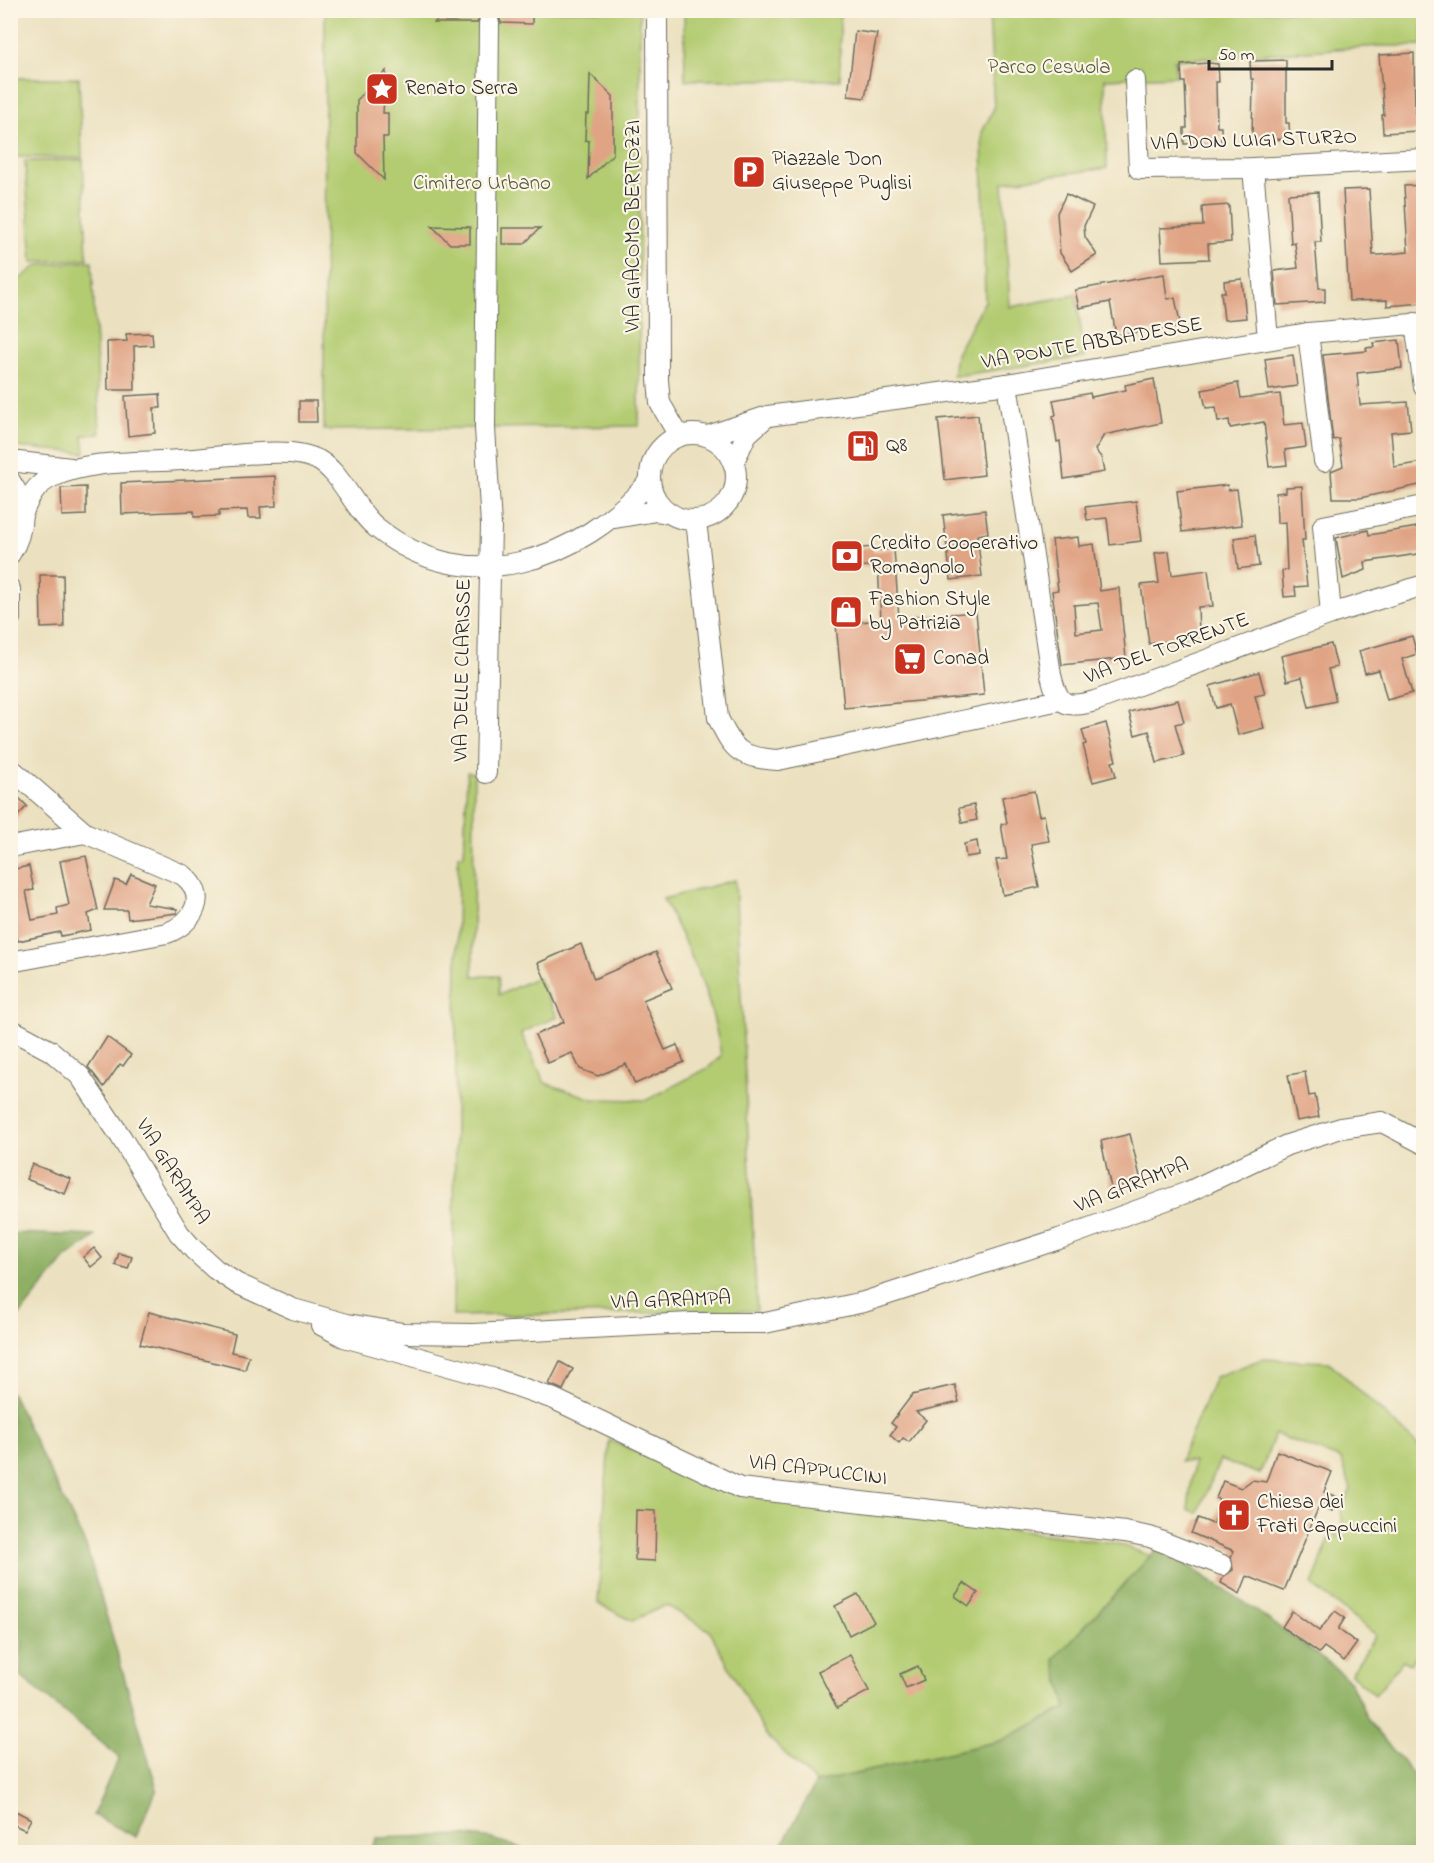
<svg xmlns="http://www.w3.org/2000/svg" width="1434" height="1863" font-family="'Indie Flower',sans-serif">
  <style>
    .green { fill: #b3cc72; stroke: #6f7c4e; stroke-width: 1.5 }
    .forest { fill: #8eb064; stroke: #5c6e48; stroke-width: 1.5 }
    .building { fill: #e0a485; fill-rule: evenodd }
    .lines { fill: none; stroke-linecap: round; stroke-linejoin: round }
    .minor-casing { stroke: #6e6b5f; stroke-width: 22 }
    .minor { stroke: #fff; stroke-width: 20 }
    .labels { text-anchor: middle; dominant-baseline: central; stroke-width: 4.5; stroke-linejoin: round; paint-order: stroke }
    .park-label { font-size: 21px; fill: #545b40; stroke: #fcf5e5 }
    .poi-label { font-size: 21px; fill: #2b2b2b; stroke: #fcf5e5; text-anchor: start }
    .street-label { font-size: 21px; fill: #2b2b2b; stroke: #fcf5e5 }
  </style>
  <rect width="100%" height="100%" fill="#fcf5e5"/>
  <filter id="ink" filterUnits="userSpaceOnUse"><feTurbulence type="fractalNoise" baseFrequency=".0167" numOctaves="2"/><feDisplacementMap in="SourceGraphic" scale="12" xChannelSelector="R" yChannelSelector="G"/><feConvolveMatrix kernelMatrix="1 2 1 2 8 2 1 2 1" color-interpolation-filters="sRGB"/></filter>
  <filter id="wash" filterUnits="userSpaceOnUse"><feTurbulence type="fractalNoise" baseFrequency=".008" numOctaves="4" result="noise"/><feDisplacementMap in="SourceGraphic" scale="24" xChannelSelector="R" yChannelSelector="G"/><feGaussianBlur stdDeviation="1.35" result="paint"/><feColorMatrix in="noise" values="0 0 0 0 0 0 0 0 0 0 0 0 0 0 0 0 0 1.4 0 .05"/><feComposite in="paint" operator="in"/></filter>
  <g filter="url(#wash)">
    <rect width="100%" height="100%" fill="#ebe1c0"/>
    <g class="green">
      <path d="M325,11H640L639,426L324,430Z"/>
      <path d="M684,11H840V80H685Z"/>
      <path d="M989,11H1423V46H1380L1174,60L1176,76L1105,79L1107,168L1003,182L1010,307L1076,295L1085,357L953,376L956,354L985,301L982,132L994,108Z"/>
      <path d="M11,78H79L82,158L11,157Z"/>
      <path d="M83,160L87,259L32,262L25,161Z"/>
      <path d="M92,261L100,434L83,435L85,453L16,447V444H10L11,286L38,265Z"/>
      <path d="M467,772L474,773L473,976H499V995L538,977L557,1017L521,1033L545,1083L593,1099L647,1100L708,1068L721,1056C712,994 691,954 663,899L735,880L757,1311L453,1316L458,855H464Z"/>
      <path d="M1262,1359L1329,1362L1423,1450V1647L1410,1664L1403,1660L1375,1695L1351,1674L1376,1635L1312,1585L1332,1532L1338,1536L1343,1529L1341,1511L1351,1489L1341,1459L1275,1434L1260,1474L1220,1460L1198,1513L1188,1509L1194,1462L1180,1461L1215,1377Z"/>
      <path d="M609,1440L739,1495L1115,1543L1151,1556L1054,1659L1067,1708L1000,1741L816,1783L766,1735L709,1630L666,1605L632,1621L598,1603Z"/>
    </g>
    <g class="forest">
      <path d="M11,1233L96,1236L66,1258L11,1326Z"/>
      <path d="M11,1392L86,1546L157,1789L136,1837L93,1815L119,1757L20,1676L22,1640L10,1631Z"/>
      <path d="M1159,1547L1244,1602L1331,1664L1351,1683L1368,1720L1423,1786V1852H778L816,1783L1000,1741L1067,1708L1054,1659Z"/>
      <path d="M462,1835L493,1839L533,1852H369L377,1838Z"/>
    </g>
    <g id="blocks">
      <g class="building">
        <path d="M447,10H532V24L501,23L499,17L490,11L483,13L477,23H434Z"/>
        <path d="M855,31L877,34L865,98L848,96Z"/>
        <path d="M1414,53L1415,113H1418L1419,131L1383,133L1382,115H1384L1379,55Z"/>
        <path d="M1286,60V123H1289L1290,139L1252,140L1253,79H1251L1250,61Z"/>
        <path d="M1209,63L1218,64L1219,82H1216L1217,127H1221V143L1184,144V128H1187L1185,82H1182L1181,65Z"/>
        <path d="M386,71L383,113H388V137H383L384,180L357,153V100Z"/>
        <path d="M590,74L613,96V154L588,179L589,141L585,140L586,114H589Z"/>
        <path d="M1424,185V303L1387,306V300L1349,301L1343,190L1369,189L1373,255H1380L1408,252L1404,186Z"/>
        <path d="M1318,192L1321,242H1315L1319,288H1325V302L1277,305L1274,271L1298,268L1295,243L1291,244L1288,194Z"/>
        <path d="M1066,194L1093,207L1084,226L1085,237L1097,255L1072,271L1060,253L1057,213Z"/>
        <path d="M1229,205L1231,242L1208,244L1209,259L1162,261L1160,228L1203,226L1202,207Z"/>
        <path d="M432,226L470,227V244H450Z"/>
        <path d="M502,228H540L524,244H502Z"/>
        <path d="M1164,274L1167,299L1175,298L1181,327L1116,335L1110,302L1079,308L1075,290Z"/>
        <path d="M1242,279L1246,318L1224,320L1221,292H1225L1224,281Z"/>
        <path d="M152,333L153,345L134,346L135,390H108L107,342L127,341L126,334Z"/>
        <path d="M1399,340L1402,368L1357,373L1360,405L1408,402L1411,430L1391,432L1394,467L1424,462V484L1360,498H1333L1331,471L1343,466L1339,439L1333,440L1323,355L1367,351L1366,348L1374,347L1373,343Z"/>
        <path d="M1293,355L1297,386L1269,390L1265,359Z"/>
        <path d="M1154,379L1161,423L1104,435L1095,450L1101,457L1104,472L1064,479L1060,441L1057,442L1053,416L1056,415L1053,400L1090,393L1091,397L1126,390L1125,385Z"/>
        <path d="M1238,383L1241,398L1280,394L1284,425L1303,423L1306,447L1285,450L1287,465L1269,467L1264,422L1230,428L1229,420L1218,422L1216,407L1206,408L1202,390Z"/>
        <path d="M160,394L161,408H154L155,433L128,436L125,396Z"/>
        <path d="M299,401H316L317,422H299Z"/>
        <path d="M978,415L984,475L945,480L938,419Z"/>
        <path d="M275,476L276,506L260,507L261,518H248L247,510L219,511V516L194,517V511L122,514L121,483Z"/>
        <path d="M1227,485L1228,490L1237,489L1242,525L1182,532L1177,491Z"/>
        <path d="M1302,486L1305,540H1302L1307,586L1295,587L1296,596L1284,597L1282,571L1287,570L1285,522L1277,523L1276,493L1286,492V487Z"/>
        <path d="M86,487V515L62,516L61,488Z"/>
        <path d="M1136,501L1141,541L1110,545L1107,518L1087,520L1085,507Z"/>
        <path d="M985,510L988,533L977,535L982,576L951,580L943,515Z"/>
        <path d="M1424,526V553L1365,562L1366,570L1343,579L1336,538L1368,530L1369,535Z"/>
        <path d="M1255,535L1259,566L1238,569L1234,538Z"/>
        <path d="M1078,537L1079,546L1094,544L1100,591L1119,588L1126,658L1062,665L1052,591L1058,590L1052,540ZM1098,603L1102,630L1076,633L1074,605Z"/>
        <path d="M872,547L873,551L894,549L899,618L976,612L984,695L844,708L836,624L881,620L878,565L846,568L844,550Z"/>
        <path d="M1169,551L1172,575L1208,570L1213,606L1198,607L1199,632L1175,640L1149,644L1141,585L1159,583L1155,553Z"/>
        <path d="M40,575H63L64,627L41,628Z"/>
        <path d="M1412,636L1417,654L1402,659L1412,693L1387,700L1379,670L1365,673L1359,651Z"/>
        <path d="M1331,644L1337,667L1328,669L1336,701L1309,707L1302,677L1287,681L1281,656Z"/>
        <path d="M1259,672L1265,694L1255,696L1264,728L1238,735L1230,704L1216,708L1210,686Z"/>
        <path d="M1178,700L1184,722L1175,724L1184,756L1157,763L1149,731L1135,735L1129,712Z"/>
        <path d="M1106,723L1116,761L1112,762L1116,776L1093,782L1083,745L1086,744L1082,730Z"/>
        <path d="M1034,791L1039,816L1044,815L1049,841L1031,844L1039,887L1003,895L996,860L1007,859L1001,824L1007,823L1002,797Z"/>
        <path d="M18,797L27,806L10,824V804Z"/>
        <path d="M974,805L977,820L962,823L959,808Z"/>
        <path d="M977,841L979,855L966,857L964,844Z"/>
        <path d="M86,856L98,910L88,914L91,930L61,936L60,932L18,941L17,937L10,939V870L29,866L34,890L26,891L32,920L58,915L57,908L69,905L60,861Z"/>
        <path d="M131,874L155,884L146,904L177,909V913L128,919L127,910H104L115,880L126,884Z"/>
        <path d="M581,944L594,979L656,952L672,988L643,1000L665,1050L677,1045L684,1062L635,1084L626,1064L598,1076L580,1069L572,1053L548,1063L535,1035L564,1022L538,963Z"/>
        <path d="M107,1037L131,1055L123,1066L120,1064L104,1087L88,1067Z"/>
        <path d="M1305,1072L1309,1096L1315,1095L1319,1117L1297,1121L1288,1075Z"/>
        <path d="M1130,1134L1141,1181L1111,1188L1101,1141Z"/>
        <path d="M32,1164L71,1179L65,1194L26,1179Z"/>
        <path d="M94,1248L102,1258L91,1267L83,1257Z"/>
        <path d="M119,1253L132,1257L128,1269L115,1265Z"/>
        <path d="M149,1312L235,1334L231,1352L249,1356L245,1370L140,1344Z"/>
        <path d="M560,1362L573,1369L563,1390L549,1384Z"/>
        <path d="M955,1385L959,1402L916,1412L926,1420L909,1442L903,1438L899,1443L890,1435L896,1427L891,1423L912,1395Z"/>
        <path d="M1277,1451L1332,1472L1324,1492L1337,1497L1332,1511L1319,1506L1284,1591L1247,1576L1240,1594L1221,1583L1223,1577L1233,1570L1231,1557L1234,1551L1191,1533L1198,1518L1213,1524L1222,1501L1216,1498L1223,1481L1241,1488L1252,1480L1266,1482Z"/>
        <path d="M636,1510L656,1511L655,1561L635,1560Z"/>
        <path d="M964,1583L978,1593L969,1606L955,1596Z"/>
        <path d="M858,1594L874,1622L849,1635L835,1606Z"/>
        <path d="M1292,1611L1319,1631L1335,1611L1345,1618L1338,1629L1357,1643L1344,1661L1324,1647L1319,1653L1282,1627Z"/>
        <path d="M850,1655L869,1691L837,1708L818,1671Z"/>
        <path d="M918,1666L924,1680L906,1688L900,1674Z"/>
        <path d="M10,1808L31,1819L25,1830L10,1823Z"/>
      </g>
    </g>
  </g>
  <g filter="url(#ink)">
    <use href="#blocks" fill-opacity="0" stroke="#6e6b5f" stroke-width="1.5"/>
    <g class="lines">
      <g class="minor-casing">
        <g id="minor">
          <path d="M657,10L658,380L660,403L679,436"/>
          <path d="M1135,80L1139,169L1253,168L1424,159"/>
          <path d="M1253,168L1268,339"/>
          <path d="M1415,323L1424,387"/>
          <path d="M1308,333L1324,461"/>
          <path d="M1007,384L1051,675C1058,705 1065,709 1095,701L1331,614L1424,585"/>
          <circle cx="693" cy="477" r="43"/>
          <path d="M708,436L768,416L1007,384L1308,333L1424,323"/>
          <path d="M10,461L71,468"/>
          <path d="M733,463L747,434L764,419"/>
          <path d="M10,481C26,503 25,531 10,554"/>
          <path d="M22,515C28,499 36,484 52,477C91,459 141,463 182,460C218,457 256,451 291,453C300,454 310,456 318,460C342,473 354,510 377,528C468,601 579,561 650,481"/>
          <path d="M615,518L656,511L670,513"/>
          <path d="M696,520L718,718C734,752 740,757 778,760L1060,700"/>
          <path d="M10,589V618"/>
          <path d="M1331,614L1323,526L1424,506"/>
          <path d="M10,768L85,833L183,875C210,896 193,923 167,933L10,962"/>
          <path d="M486,773L491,525L485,428L489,23"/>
          <path d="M10,847L85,833"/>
          <path d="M10,1029L51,1051L80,1076L121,1137L179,1233L194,1250L215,1269L236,1283L293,1309L347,1324L403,1333L473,1334L691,1323H765L864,1302L1059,1239L1188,1192L1287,1145L1341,1128L1382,1122L1424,1144"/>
          <path d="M321,1325L344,1337L499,1380L554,1399L740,1488L1125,1532L1150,1537L1222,1565"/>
        </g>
      </g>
      <use href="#minor" class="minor"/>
    </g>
  </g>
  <defs>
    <g id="sight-square" transform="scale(1.725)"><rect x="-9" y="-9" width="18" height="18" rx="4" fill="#c8321e" stroke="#fcf5e5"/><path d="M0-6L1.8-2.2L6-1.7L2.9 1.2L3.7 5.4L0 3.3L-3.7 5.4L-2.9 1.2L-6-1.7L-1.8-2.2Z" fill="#fff"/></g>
    <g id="parking-square" transform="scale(1.725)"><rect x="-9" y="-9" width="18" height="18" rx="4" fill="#c8321e" stroke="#fcf5e5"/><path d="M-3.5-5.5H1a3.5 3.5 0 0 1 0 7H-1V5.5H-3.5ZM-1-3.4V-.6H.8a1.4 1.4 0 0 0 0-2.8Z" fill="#fff"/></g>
    <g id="fuel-square" transform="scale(1.725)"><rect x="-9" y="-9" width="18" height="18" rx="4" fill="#c8321e" stroke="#fcf5e5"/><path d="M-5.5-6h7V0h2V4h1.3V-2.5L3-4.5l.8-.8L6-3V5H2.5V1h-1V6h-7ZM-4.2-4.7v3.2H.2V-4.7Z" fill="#fff"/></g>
    <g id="bank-square" transform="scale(1.725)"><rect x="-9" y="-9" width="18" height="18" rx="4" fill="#c8321e" stroke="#fcf5e5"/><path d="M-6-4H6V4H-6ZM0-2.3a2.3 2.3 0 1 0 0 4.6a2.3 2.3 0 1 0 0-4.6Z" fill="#fff"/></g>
    <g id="shop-square" transform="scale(1.725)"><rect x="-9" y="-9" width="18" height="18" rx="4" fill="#c8321e" stroke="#fcf5e5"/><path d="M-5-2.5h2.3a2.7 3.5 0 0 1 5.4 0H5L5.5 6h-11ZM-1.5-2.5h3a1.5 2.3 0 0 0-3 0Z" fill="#fff"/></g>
    <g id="supermarket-square" transform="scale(1.725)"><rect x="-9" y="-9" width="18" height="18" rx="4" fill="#c8321e" stroke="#fcf5e5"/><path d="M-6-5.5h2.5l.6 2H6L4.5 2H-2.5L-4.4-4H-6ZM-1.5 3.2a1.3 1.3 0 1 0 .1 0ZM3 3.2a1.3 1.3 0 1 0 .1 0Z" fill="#fff"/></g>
    <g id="church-square" transform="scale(1.725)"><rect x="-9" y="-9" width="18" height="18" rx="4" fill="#c8321e" stroke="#fcf5e5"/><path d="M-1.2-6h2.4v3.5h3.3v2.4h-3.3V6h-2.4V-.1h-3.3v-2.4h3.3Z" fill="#fff"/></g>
  </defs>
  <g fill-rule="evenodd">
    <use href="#sight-square" x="382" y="89"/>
    <use href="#parking-square" x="749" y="172"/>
    <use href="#fuel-square" x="863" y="446"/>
    <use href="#bank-square" x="847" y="556"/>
    <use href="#shop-square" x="846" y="612"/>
    <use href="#supermarket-square" x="910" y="659"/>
    <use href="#church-square" x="1234" y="1515"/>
  </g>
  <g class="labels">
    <g class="park-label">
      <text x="1049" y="68">Parco Cesuola</text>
      <text x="482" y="184">Cimitero Urbano</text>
    </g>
    <g class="poi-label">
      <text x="405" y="89">Renato Serra</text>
      <text x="772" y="160">Piazzale Don<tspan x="772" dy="24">Giuseppe Puglisi</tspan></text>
      <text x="886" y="446">Q8</text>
      <text x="870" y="544">Credito Cooperativo<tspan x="870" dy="24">Romagnolo</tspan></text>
      <text x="869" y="600">Fashion Style<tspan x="869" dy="24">by Patrizia</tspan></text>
      <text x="933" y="659">Conad</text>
      <text x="1257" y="1503">Chiesa dei<tspan x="1257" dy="24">Frati Cappuccini</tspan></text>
    </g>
    <g class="street-label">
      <text transform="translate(1254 141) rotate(-2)">VIA DON LUIGI STURZO</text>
      <text transform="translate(634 226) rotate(-90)">VIA GIACOMO BERTOZZI</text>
      <text transform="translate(1092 344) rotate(-10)">VIA PONTE ABBADESSE</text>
      <text transform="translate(1167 649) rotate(-20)">VIA DEL TORRENTE</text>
      <text transform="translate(463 670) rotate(-89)">VIA DELLE CLARISSE</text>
      <text transform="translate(172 1172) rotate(58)">VIA GARAMPA</text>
      <text transform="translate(1132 1186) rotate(-21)">VIA GARAMPA</text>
      <text transform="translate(671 1301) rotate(-2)">VIA GARAMPA</text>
      <text transform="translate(818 1471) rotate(7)">VIA CAPPUCCINI</text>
    </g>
  </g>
  <rect width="1434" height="1863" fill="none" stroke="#fcf5e5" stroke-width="36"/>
  <path d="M1209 60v9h123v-9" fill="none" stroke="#2b2b2b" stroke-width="3"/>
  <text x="1218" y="60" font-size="18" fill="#2b2b2b" stroke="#fcf5e5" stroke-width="4.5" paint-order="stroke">50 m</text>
</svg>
